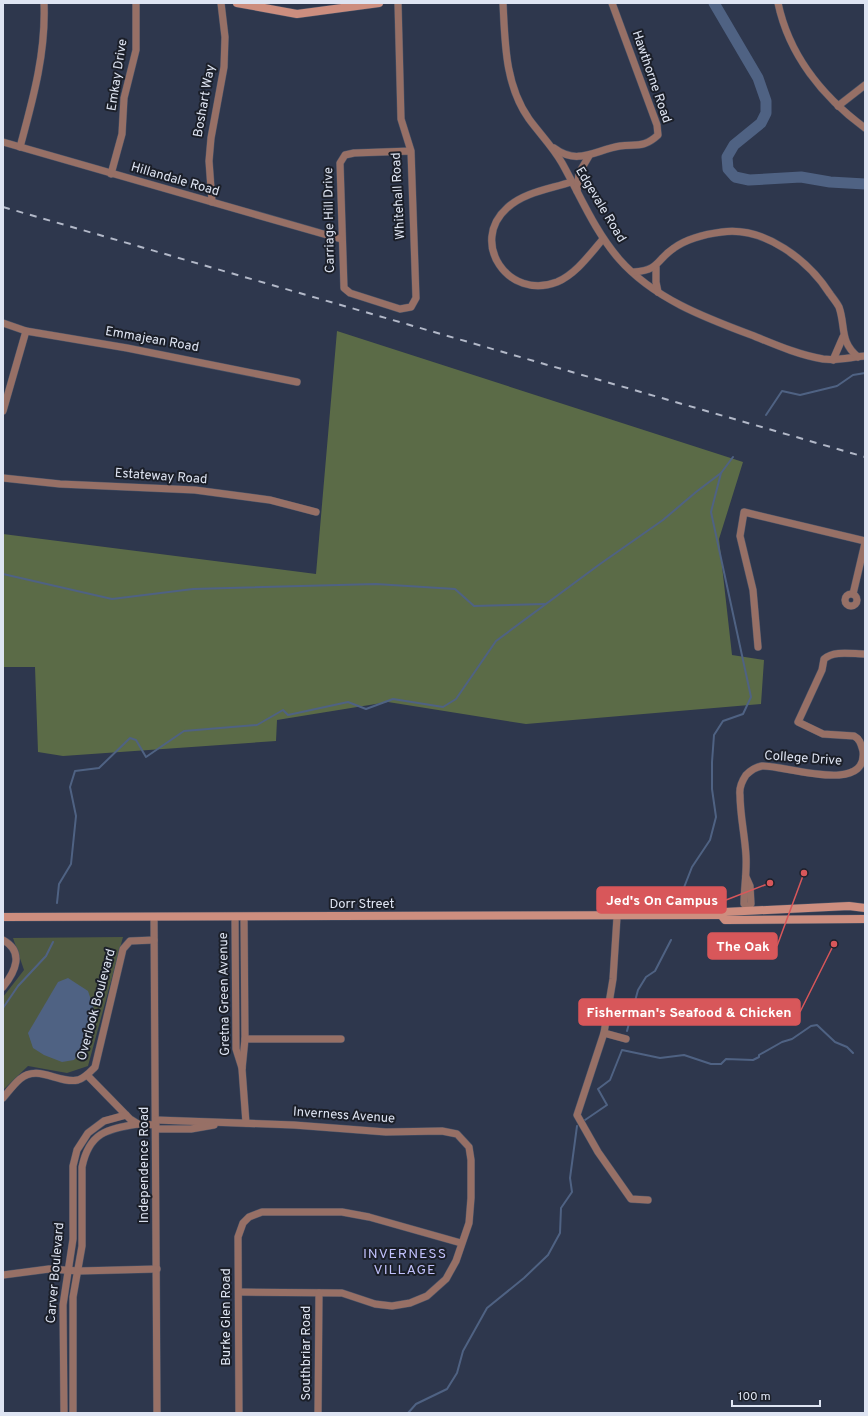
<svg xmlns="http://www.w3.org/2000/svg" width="868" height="1416" font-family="Overpass,sans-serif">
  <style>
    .green { fill: #4f5a41 }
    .forest { fill: #5b6b47 }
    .water { fill: #4f6283 }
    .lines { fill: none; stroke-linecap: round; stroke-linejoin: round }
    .stream { stroke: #4f6283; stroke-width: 2 }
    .river { stroke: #4f6283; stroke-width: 11 }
    .street-casing { stroke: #4a5367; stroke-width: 8 }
    .secondary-casing { stroke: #4a5367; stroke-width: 9 }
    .street { stroke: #977066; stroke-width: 7 }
    .secondary { stroke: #cd8e7f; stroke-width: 8 }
    .rail { stroke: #b2b8c8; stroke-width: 2; stroke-dasharray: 7 7; stroke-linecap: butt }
    .labels { text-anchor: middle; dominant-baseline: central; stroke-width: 4; stroke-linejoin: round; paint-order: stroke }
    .street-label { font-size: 13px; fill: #dee4f2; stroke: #1b1f29 }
    .neighbourhood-label { font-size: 14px; letter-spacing: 1px; fill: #c0c0fa; stroke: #1b1f29 }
    .leader { fill: none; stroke: #d8575a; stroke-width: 1.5 }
    .callout-dot { fill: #d8575a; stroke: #1b1f29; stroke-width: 1.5 }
    .callout { fill: #d8575a; stroke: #d8575a; stroke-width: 1.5 }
    .callout-label { font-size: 14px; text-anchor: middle; font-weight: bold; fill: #fff }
  </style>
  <rect width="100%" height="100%" fill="#2e374d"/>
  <path class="green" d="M123,937L88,1066L67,1073L28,1066L3,1090V997L24,970L13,938Z"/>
  <path class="forest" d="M337,331L743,462L719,539L732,655L764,660L761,704L526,724L388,702L277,720L276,741L63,756L38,752L35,667H3V534L316,574Z"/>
  <path class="water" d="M68,978L88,991L94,1009L88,1042L74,1060L62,1062L44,1055L33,1048L28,1033L58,982Z"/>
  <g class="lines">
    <g class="stream">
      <path d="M766,415L782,391L800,395L837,386L853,375L865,373"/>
      <path d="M3,574L112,599L193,589L376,584L455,589L474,606L545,604"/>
      <path d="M683,890L692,867L710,840L716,817L712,789V762L714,735L723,721L743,714L751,697L711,512L721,473L733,457"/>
      <path d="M57,903L59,884L71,864L76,816L70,787L75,771L99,768L130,738L136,740L146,757L184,731L257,725L283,710L288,715L348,702L366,709L393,699L443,707L456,699L496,641L600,564L663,520L696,492L721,473"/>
      <path d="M3,1008L18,986L46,956L53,942"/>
      <path d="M627,1031L638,990L646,977L655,971L671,940"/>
      <path d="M585,1120L607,1105L598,1089L610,1080L622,1050L660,1058L684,1055L711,1064H721L726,1059L753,1060L759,1057V1055L782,1042L792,1039L811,1026L817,1025L835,1042L847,1047L853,1053"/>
      <path d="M408,1413L416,1404L447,1389L457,1373L463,1351L487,1308L524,1278L548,1255L560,1233L561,1208L572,1192L570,1178L577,1126"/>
    </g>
    <path class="river" d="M714,3L758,78L766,101V113L761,123L734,145L727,157L728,169L735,177L749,180L801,177L830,182L865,184"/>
    <g class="street-casing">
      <g id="street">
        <path d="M398,3L401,119L411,151L416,298L411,307L400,309L350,293L344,288L340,163L345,155L354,153L411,151"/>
        <path d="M503,3C505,43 505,85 529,119C540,134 553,147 562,163C580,195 594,230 619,259C654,299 706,318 754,336C776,345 799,355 823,359C837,361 851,357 865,356"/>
        <path d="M778,3C789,55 823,97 865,128"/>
        <path d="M838,106L865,85"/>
        <path d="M3,142L341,239"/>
        <path d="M20,147C33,99 46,53 44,3"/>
        <path d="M554,148C578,166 595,150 620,146C637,144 644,148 658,135L657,125L612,3"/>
        <path d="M111,174L122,134L124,98L136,50V3"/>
        <path d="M571,182C550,189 524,192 507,208C469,242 508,301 557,282C576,274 590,254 603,239"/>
        <path d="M577,191L579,173L589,156"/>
        <path d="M212,202L209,161L211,138L224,67L225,37L221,3"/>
        <path d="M656,267V282L658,292"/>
        <path d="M634,272C660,270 656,260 674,248C688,238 706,234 722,232C765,226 809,261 830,294C833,298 837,303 839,307C846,327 839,341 858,357"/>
        <path d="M3,323L26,331L127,348L297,382"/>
        <path d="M833,360L843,337"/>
        <path d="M3,411L26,331"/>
        <path d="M3,478L60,484L195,490L270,500L316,512"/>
        <circle cx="851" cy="600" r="6"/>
        <path d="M853,594L865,543"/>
        <path d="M758,647L753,590L740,536L744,512L865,541"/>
        <path d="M746,877L750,886L751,904L748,907V910"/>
        <path d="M748,907L744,904C744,888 747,873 746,856C745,836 740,815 740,795C739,788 742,781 746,775C750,771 756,767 762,766C781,764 868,796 863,751C861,744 860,739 854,736L823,734L798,722L822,670L824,659C834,650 852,654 865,654"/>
        <path d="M154,917L157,1413"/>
        <path d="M235,917L236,1049L242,1068"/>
        <path d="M244,917L245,1039L242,1069L246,1123"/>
        <path d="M617,917L613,979L604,1033L577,1115L598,1152L631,1199L648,1200"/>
        <path d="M3,940C25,952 15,972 3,987"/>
        <path d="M604,1033L626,1039"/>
        <path d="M245,1039H341"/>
        <path d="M87,1075L130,1119L138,1124L156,1125"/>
        <path d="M3,1098C8,1092 14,1084 20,1079C38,1064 58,1084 78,1080C85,1078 90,1072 95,1067L123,949L130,941L154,940"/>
        <path d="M156,1120L294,1125L386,1132L442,1131L457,1134L469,1147L471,1160V1198L469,1223L456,1261L446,1279L427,1296L410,1303L392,1306L375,1304L342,1293L239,1292"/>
        <path d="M156,1129H191L214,1125"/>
        <path d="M3,1275L49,1269L79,1271L157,1269"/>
        <path d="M64,1413L63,1305L73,1239V1166L77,1150L88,1133L104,1121L126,1115"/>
        <path d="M73,1413V1297L82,1246V1167C89,1133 106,1129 138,1124"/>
        <path d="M239,1413L238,1237L243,1223L249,1217L262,1212H342L369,1217L461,1243"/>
        <path d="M318,1413L319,1293"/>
      </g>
    </g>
    <g class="secondary-casing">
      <g id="secondary">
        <path d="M237,3L297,14L379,3"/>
        <path d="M721,915L725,920L865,919"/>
        <path d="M3,917L721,915L725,912L849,906L865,908"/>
      </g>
    </g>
    <use href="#street" class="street"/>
    <use href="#secondary" class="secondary"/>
    <path class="rail" d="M3,207L865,457"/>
  </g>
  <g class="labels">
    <g class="street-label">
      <text transform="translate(118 75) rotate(-81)">Emkay Drive</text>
      <text transform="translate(651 77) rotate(71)">Hawthorne Road</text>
      <text transform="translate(205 101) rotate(-80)">Boshart Way</text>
      <text transform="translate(175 180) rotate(16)">Hillandale Road</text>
      <text transform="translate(399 196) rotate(-93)">Whitehall Road</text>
      <text transform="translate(600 205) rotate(59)">Edgevale Road</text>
      <text transform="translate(330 220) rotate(-91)">Carriage Hill Drive</text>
      <text transform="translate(152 340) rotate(10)">Emmajean Road</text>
      <text transform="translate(161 477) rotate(4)">Estateway Road</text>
      <text transform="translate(803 759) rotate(4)">College Drive</text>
      <text x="362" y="905">Dorr Street</text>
      <text transform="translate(225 994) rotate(-91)">Gretna Green Avenue</text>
      <text transform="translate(97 1005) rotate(-75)">Overlook Boulevard</text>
      <text transform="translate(344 1116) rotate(4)">Inverness Avenue</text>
      <text transform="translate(145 1165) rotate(-90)">Independence Road</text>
      <text transform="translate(56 1273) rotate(-85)">Carver Boulevard</text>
      <text transform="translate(227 1317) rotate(-90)">Burke Glen Road</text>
      <text transform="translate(307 1353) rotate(-90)">Southbriar Road</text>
    </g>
    <g class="neighbourhood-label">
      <text x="405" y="1254">INVERNESS<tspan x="405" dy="16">VILLAGE</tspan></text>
    </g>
  </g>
  <path class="leader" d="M770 883L726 900M804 873L777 946M834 944L800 1012"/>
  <g class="callout-dot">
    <circle cx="770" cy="883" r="4"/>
    <circle cx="804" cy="873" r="4"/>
    <circle cx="834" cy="944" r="4"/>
  </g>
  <g class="callout">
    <rect x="597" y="887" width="129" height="26" rx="4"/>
    <rect x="708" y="933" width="69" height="26" rx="4"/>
    <rect x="579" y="999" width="221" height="26" rx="4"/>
  </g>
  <g class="callout-label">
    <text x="662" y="905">Jed's On Campus</text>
    <text x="743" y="951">The Oak</text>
    <text x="689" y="1017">Fisherman's Seafood &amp; Chicken</text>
  </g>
  <rect width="868" height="1416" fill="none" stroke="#dee4f2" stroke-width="8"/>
  <path d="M732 1400v6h88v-6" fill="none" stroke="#dee4f2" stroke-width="2"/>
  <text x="738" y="1400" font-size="12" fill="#dee4f2" stroke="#1b1f29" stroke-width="3" paint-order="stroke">100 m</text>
</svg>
